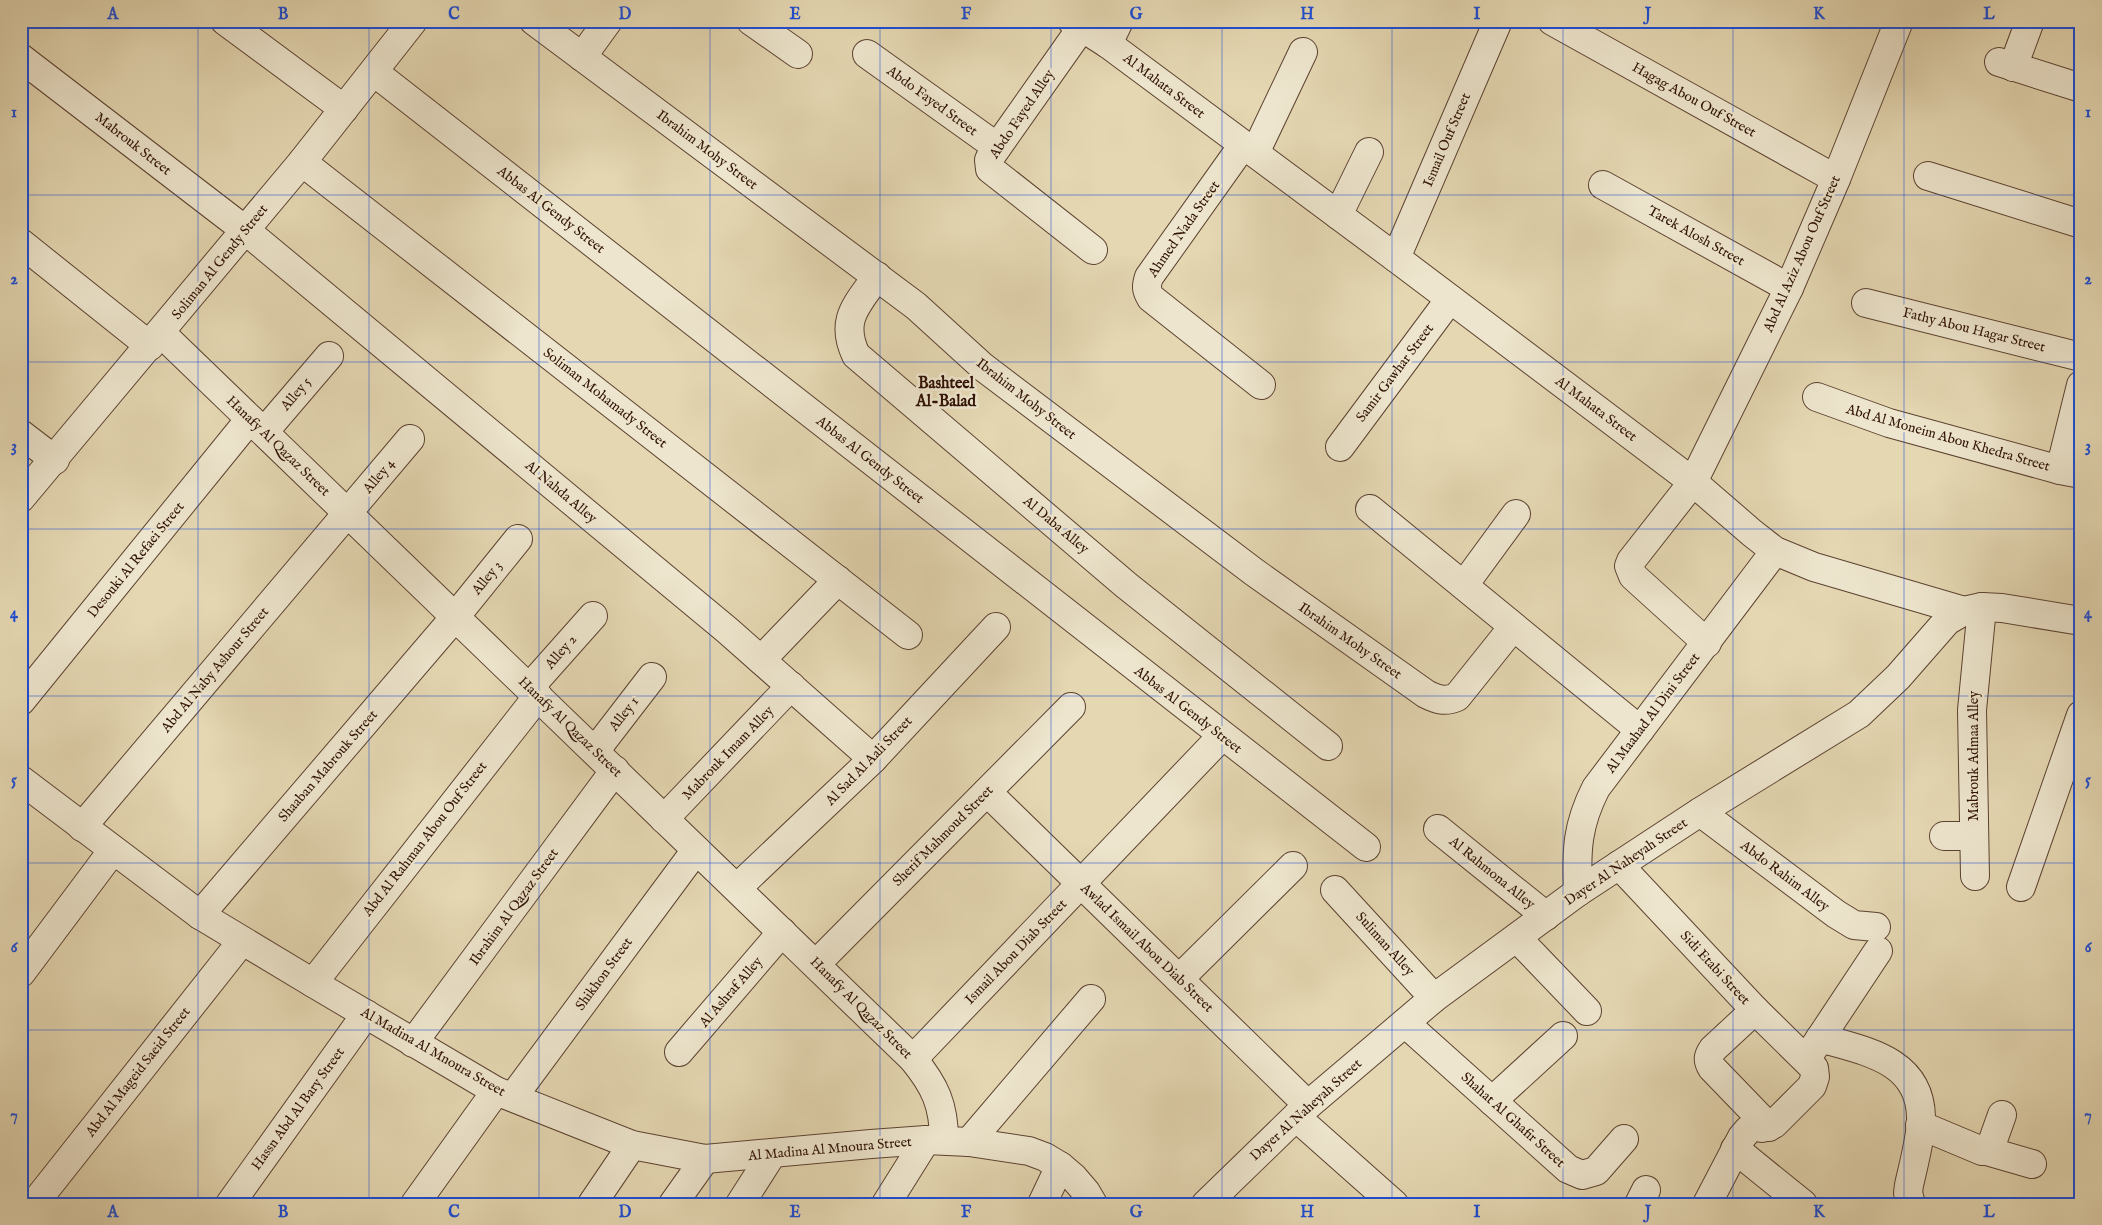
<svg xmlns="http://www.w3.org/2000/svg" width="2102" height="1225" font-family="'IM FELL English',serif">
  <style>
    .lines { fill: none; stroke-linecap: round; stroke-linejoin: round }
    .minor-casing { stroke: #5c4230; stroke-width: 30 }
    .minor { stroke: #ede5cd; stroke-width: 28 }
    .grid { fill: none; stroke: #1d4ed8; stroke-width: 1; stroke-opacity: 0.55 }
    .labels { text-anchor: middle; dominant-baseline: central; stroke-width: 5; stroke-linejoin: round; paint-order: stroke }
    .street-label { font-size: 14px; fill: #2f1105; stroke: #ede5cd }
    .quarter-label { font-size: 16px; font-weight: bold; fill: #2f1105; stroke: #ede5cd }
    .neatline { fill: none; stroke: #1d4ed8; stroke-width: 2 }
    .grid-label { font-size: 16px; text-anchor: middle; font-weight: bold; fill: #1d4ed8 }
  </style>
  <rect width="100%" height="100%" fill="#e4d7b2"/>
  <filter id="stains"><feTurbulence type="fractalNoise" baseFrequency=".004" numOctaves="4"/><feColorMatrix values="0 0 0 0 .2 0 0 0 0 .09 0 0 0 0 .02 0 0 0 .5 -.17"/></filter>
  <radialGradient id="worn" r=".72"><stop offset=".6" stop-color="#630" stop-opacity="0"/><stop offset="1" stop-color="#630" stop-opacity=".3"/></radialGradient>
  <g class="lines">
    <g class="minor-casing">
      <g id="minor">
        <path d="M225,21L344,109"/>
        <path d="M534,21L916,306L983,367L1254,572L1426,694C1438,700 1445,702 1457,697L1513,627"/>
        <path d="M751,21L798,54"/>
        <path d="M1072,21L1108,44L1396,258L1693,482L1752,533L1775,551L1814,567L1964,611"/>
        <path d="M1552,21L1836,179"/>
        <path d="M1082,27L991,156L989,160L990,169L1093,250"/>
        <path d="M1108,44L1119,21"/>
        <path d="M867,54L997,147"/>
        <path d="M582,57L608,21"/>
        <path d="M21,58L245,230L727,630L873,759"/>
        <path d="M1999,62L2081,88"/>
        <path d="M2013,67L2030,21"/>
        <path d="M374,72L1366,847"/>
        <path d="M1243,145L1149,277C1146,286 1146,290 1151,298L1261,385"/>
        <path d="M1255,153L1303,52"/>
        <path d="M302,162L908,635"/>
        <path d="M1928,176L2081,224"/>
        <path d="M1603,185L1789,288"/>
        <path d="M1338,215L1369,152"/>
        <path d="M21,243L150,346"/>
        <path d="M1396,258L1498,21"/>
        <path d="M877,276C858,304 839,319 856,355L1126,585L1328,746"/>
        <path d="M1866,303L2081,357"/>
        <path d="M161,333L913,1059C935,1086 944,1105 944,1140"/>
        <path d="M1817,397L1889,423L2060,470L2081,474"/>
        <path d="M264,432L329,356"/>
        <path d="M21,434L55,460"/>
        <path d="M1340,447L1450,299"/>
        <path d="M2060,470L2081,385"/>
        <path d="M21,498L302,162L413,21"/>
        <path d="M1370,509L1640,730"/>
        <path d="M1464,585L1516,514"/>
        <path d="M1707,643L1633,576L1629,566L1631,561L1693,482L1789,288L1836,179L1899,21"/>
        <path d="M761,660L838,580"/>
        <path d="M529,688L593,616"/>
        <path d="M21,701L250,419"/>
        <path d="M595,751L652,677"/>
        <path d="M21,780L200,915L313,983L496,1091L632,1145L705,1159L871,1144L926,1140L969,1142L1029,1151L1045,1157L1060,1166L1074,1178L1086,1192L1093,1204"/>
        <path d="M987,792L1308,1105"/>
        <path d="M1700,812L1836,914L1854,925L1876,927"/>
        <path d="M664,819L791,686"/>
        <path d="M82,827L410,439"/>
        <path d="M1438,829L1546,916"/>
        <path d="M1944,836H1974"/>
        <path d="M1619,865L1755,1010L1814,1068L1815,1077L1812,1086L1774,1124L1762,1128L1757,1126L1748,1130L1742,1137L1707,1204"/>
        <path d="M1975,876L1972,710L1982,607"/>
        <path d="M2021,887L2081,715"/>
        <path d="M737,888L873,759L996,627"/>
        <path d="M1335,890L1434,998"/>
        <path d="M1578,892C1576,851 1577,825 1596,788L1775,551"/>
        <path d="M200,915L455,617L518,539"/>
        <path d="M1517,938L1587,1011"/>
        <path d="M816,964L1071,707"/>
        <path d="M21,973L113,850"/>
        <path d="M1179,979L1293,866"/>
        <path d="M313,983L538,696"/>
        <path d="M1755,1010L1713,1049C1708,1056 1707,1060 1712,1068L1769,1127"/>
        <path d="M1405,1023L1568,1169L1582,1175L1596,1171L1624,1139"/>
        <path d="M1820,1038C1864,1051 1920,1059 1921,1117C1922,1134 1913,1167 1909,1185L1908,1193L1911,1204"/>
        <path d="M413,1043L615,770"/>
        <path d="M679,1052L782,932"/>
        <path d="M1811,1052L1878,951"/>
        <path d="M913,1059L1222,736"/>
        <path d="M513,1097L696,850"/>
        <path d="M1492,1101L1563,1036"/>
        <path d="M1296,1117L1394,1204"/>
        <path d="M1920,1125L1982,1151H1987L1992,1143L2002,1115"/>
        <path d="M969,1142L1091,999"/>
        <path d="M1735,1149L1803,1204"/>
        <path d="M1987,1151L2032,1164"/>
        <path d="M34,1204L242,941"/>
        <path d="M230,1204L366,1014"/>
        <path d="M415,1204L496,1091"/>
        <path d="M592,1204L632,1145"/>
        <path d="M673,1204L705,1159"/>
        <path d="M740,1204L772,1154"/>
        <path d="M886,1204L926,1140"/>
        <path d="M1042,1204L1060,1166"/>
        <path d="M1206,1204L1308,1105L1434,998L1578,892L1700,812L1859,714L1898,677L1947,621L1964,611L1982,607L2002,608L2081,621"/>
        <path d="M1639,1204L1646,1190"/>
      </g>
    </g>
    <use href="#minor" class="minor"/>
  </g>
  <path class="grid" d="M198,21V1204M369,21V1204M539,21V1204M710,21V1204M880,21V1204M1051,21V1204M1222,21V1204M1392,21V1204M1563,21V1204M1733,21V1204M1904,21V1204M21,195H2081M21,362H2081M21,529H2081M21,696H2081M21,863H2081M21,1030H2081"/>
  <g class="labels">
    <g class="street-label">
      <text transform="translate(1164 86) rotate(37)">Al Mahata Street</text>
      <text transform="translate(1694 100) rotate(29)">Hagag Abou Ouf Street</text>
      <text transform="translate(932 101) rotate(36)">Abdo Fayed Street</text>
      <text transform="translate(1022 114) rotate(-56)">Abdo Fayed Alley</text>
      <text transform="translate(1447 140) rotate(-67)">Ismail Ouf Street</text>
      <text transform="translate(133 144) rotate(38)">Mabrouk Street</text>
      <text transform="translate(707 150) rotate(37)">Ibrahim Mohy Street</text>
      <text transform="translate(551 210) rotate(38)">Abbas Al Gendy Street</text>
      <text transform="translate(1184 229) rotate(-55)">Ahmed Nada Street</text>
      <text transform="translate(1696 236) rotate(29)">Tarek Alosh Street</text>
      <text transform="translate(1802 254) rotate(-66)">Abd Al Aziz Abou Ouf Street</text>
      <text transform="translate(220 262) rotate(-51)">Soliman Al Gendy Street</text>
      <text transform="translate(1974 330) rotate(14)">Fathy Abou Hagar Street</text>
      <text transform="translate(1395 373) rotate(-53)">Samir Gawhar Street</text>
      <text transform="translate(296 394) rotate(-50)">Alley 5</text>
      <text transform="translate(605 398) rotate(38)">Soliman Mohamady Street</text>
      <text transform="translate(1026 399) rotate(38)">Ibrahim Mohy Street</text>
      <text transform="translate(1596 409) rotate(37)">Al Mahata Street</text>
      <text transform="translate(1948 438) rotate(16)">Abd Al Moneim Abou Khedra Street</text>
      <text transform="translate(278 446) rotate(44)">Hanafy Al Qazaz Street</text>
      <text transform="translate(870 460) rotate(38)">Abbas Al Gendy Street</text>
      <text transform="translate(379 476) rotate(-50)">Alley 4</text>
      <text transform="translate(561 492) rotate(40)">Al Nahda Alley</text>
      <text transform="translate(1056 525) rotate(40)">Al Daba Alley</text>
      <text transform="translate(136 560) rotate(-51)">Desouki Al Refaei Street</text>
      <text transform="translate(487 578) rotate(-51)">Alley 3</text>
      <text transform="translate(1350 641) rotate(35)">Ibrahim Mohy Street</text>
      <text transform="translate(561 652) rotate(-49)">Alley 2</text>
      <text transform="translate(215 670) rotate(-50)">Abd Al Naby Ashour Street</text>
      <text transform="translate(1188 710) rotate(38)">Abbas Al Gendy Street</text>
      <text transform="translate(1653 713) rotate(-53)">Al Maahad Al Dini Street</text>
      <text transform="translate(624 714) rotate(-52)">Alley 1</text>
      <text transform="translate(570 727) rotate(44)">Hanafy Al Qazaz Street</text>
      <text transform="translate(728 753) rotate(-46)">Mabrouk Imam Alley</text>
      <text transform="translate(1974 756) rotate(-90)">Mabrouk Admaa Alley</text>
      <text transform="translate(869 761) rotate(-46)">Al Sad Al Aali Street</text>
      <text transform="translate(328 766) rotate(-49)">Shaaban Mabrouk Street</text>
      <text transform="translate(943 836) rotate(-45)">Sherif Mahmoud Street</text>
      <text transform="translate(425 839) rotate(-52)">Abd Al Rahman Abou Ouf Street</text>
      <text transform="translate(1626 862) rotate(-34)">Dayer Al Naheyah Street</text>
      <text transform="translate(1492 873) rotate(39)">Al Rahmona Alley</text>
      <text transform="translate(1785 876) rotate(37)">Abdo Rahim Alley</text>
      <text transform="translate(514 907) rotate(-54)">Ibrahim Al Qazaz Street</text>
      <text transform="translate(1385 944) rotate(48)">Suliman Alley</text>
      <text transform="translate(1147 948) rotate(44)">Awlad Ismail Abou Diab Street</text>
      <text transform="translate(1016 952) rotate(-46)">Ismail Abou Diab Street</text>
      <text transform="translate(1715 968) rotate(47)">Sidi Etabi Street</text>
      <text transform="translate(604 974) rotate(-54)">Shikhon Street</text>
      <text transform="translate(731 992) rotate(-49)">Al Ashraf Alley</text>
      <text transform="translate(861 1008) rotate(45)">Hanafy Al Qazaz Street</text>
      <text transform="translate(433 1052) rotate(30)">Al Madina Al Mnoura Street</text>
      <text transform="translate(138 1072) rotate(-52)">Abd Al Mageid Saeid Street</text>
      <text transform="translate(298 1109) rotate(-54)">Hassn Abd Al Bary Street</text>
      <text transform="translate(1306 1110) rotate(-42)">Dayer Al Naheyah Street</text>
      <text transform="translate(1513 1120) rotate(42)">Shahat Al Ghafir Street</text>
      <text transform="translate(830 1149) rotate(-5)">Al Madina Al Mnoura Street</text>
    </g>
    <g class="quarter-label">
      <text x="946" y="384">Bashteel<tspan x="946" dy="18">Al-Balad</tspan></text>
    </g>
  </g>
  <rect width="2102" height="1225" fill="none" stroke="#e4d7b2" stroke-width="55"/>
  <rect x="28" y="28" width="2046" height="1170" class="neatline"/>
  <g class="grid-label">
    <text x="113" y="19">A</text>
    <text x="283" y="19">B</text>
    <text x="454" y="19">C</text>
    <text x="625" y="19">D</text>
    <text x="795" y="19">E</text>
    <text x="966" y="19">F</text>
    <text x="1136" y="19">G</text>
    <text x="1307" y="19">H</text>
    <text x="1477" y="19">I</text>
    <text x="1648" y="19">J</text>
    <text x="1819" y="19">K</text>
    <text x="1989" y="19">L</text>
    <text x="14" y="117">1</text>
    <text x="2088" y="117">1</text>
    <text x="14" y="284">2</text>
    <text x="2088" y="284">2</text>
    <text x="14" y="451">3</text>
    <text x="2088" y="451">3</text>
    <text x="14" y="618">4</text>
    <text x="2088" y="618">4</text>
    <text x="14" y="785">5</text>
    <text x="2088" y="785">5</text>
    <text x="14" y="952">6</text>
    <text x="2088" y="952">6</text>
    <text x="14" y="1120">7</text>
    <text x="2088" y="1120">7</text>
    <text x="113" y="1217">A</text>
    <text x="283" y="1217">B</text>
    <text x="454" y="1217">C</text>
    <text x="625" y="1217">D</text>
    <text x="795" y="1217">E</text>
    <text x="966" y="1217">F</text>
    <text x="1136" y="1217">G</text>
    <text x="1307" y="1217">H</text>
    <text x="1477" y="1217">I</text>
    <text x="1648" y="1217">J</text>
    <text x="1819" y="1217">K</text>
    <text x="1989" y="1217">L</text>
  </g>
  <rect width="100%" height="100%" filter="url(#stains)"/>
  <rect width="100%" height="100%" fill="url(#worn)"/>
</svg>
